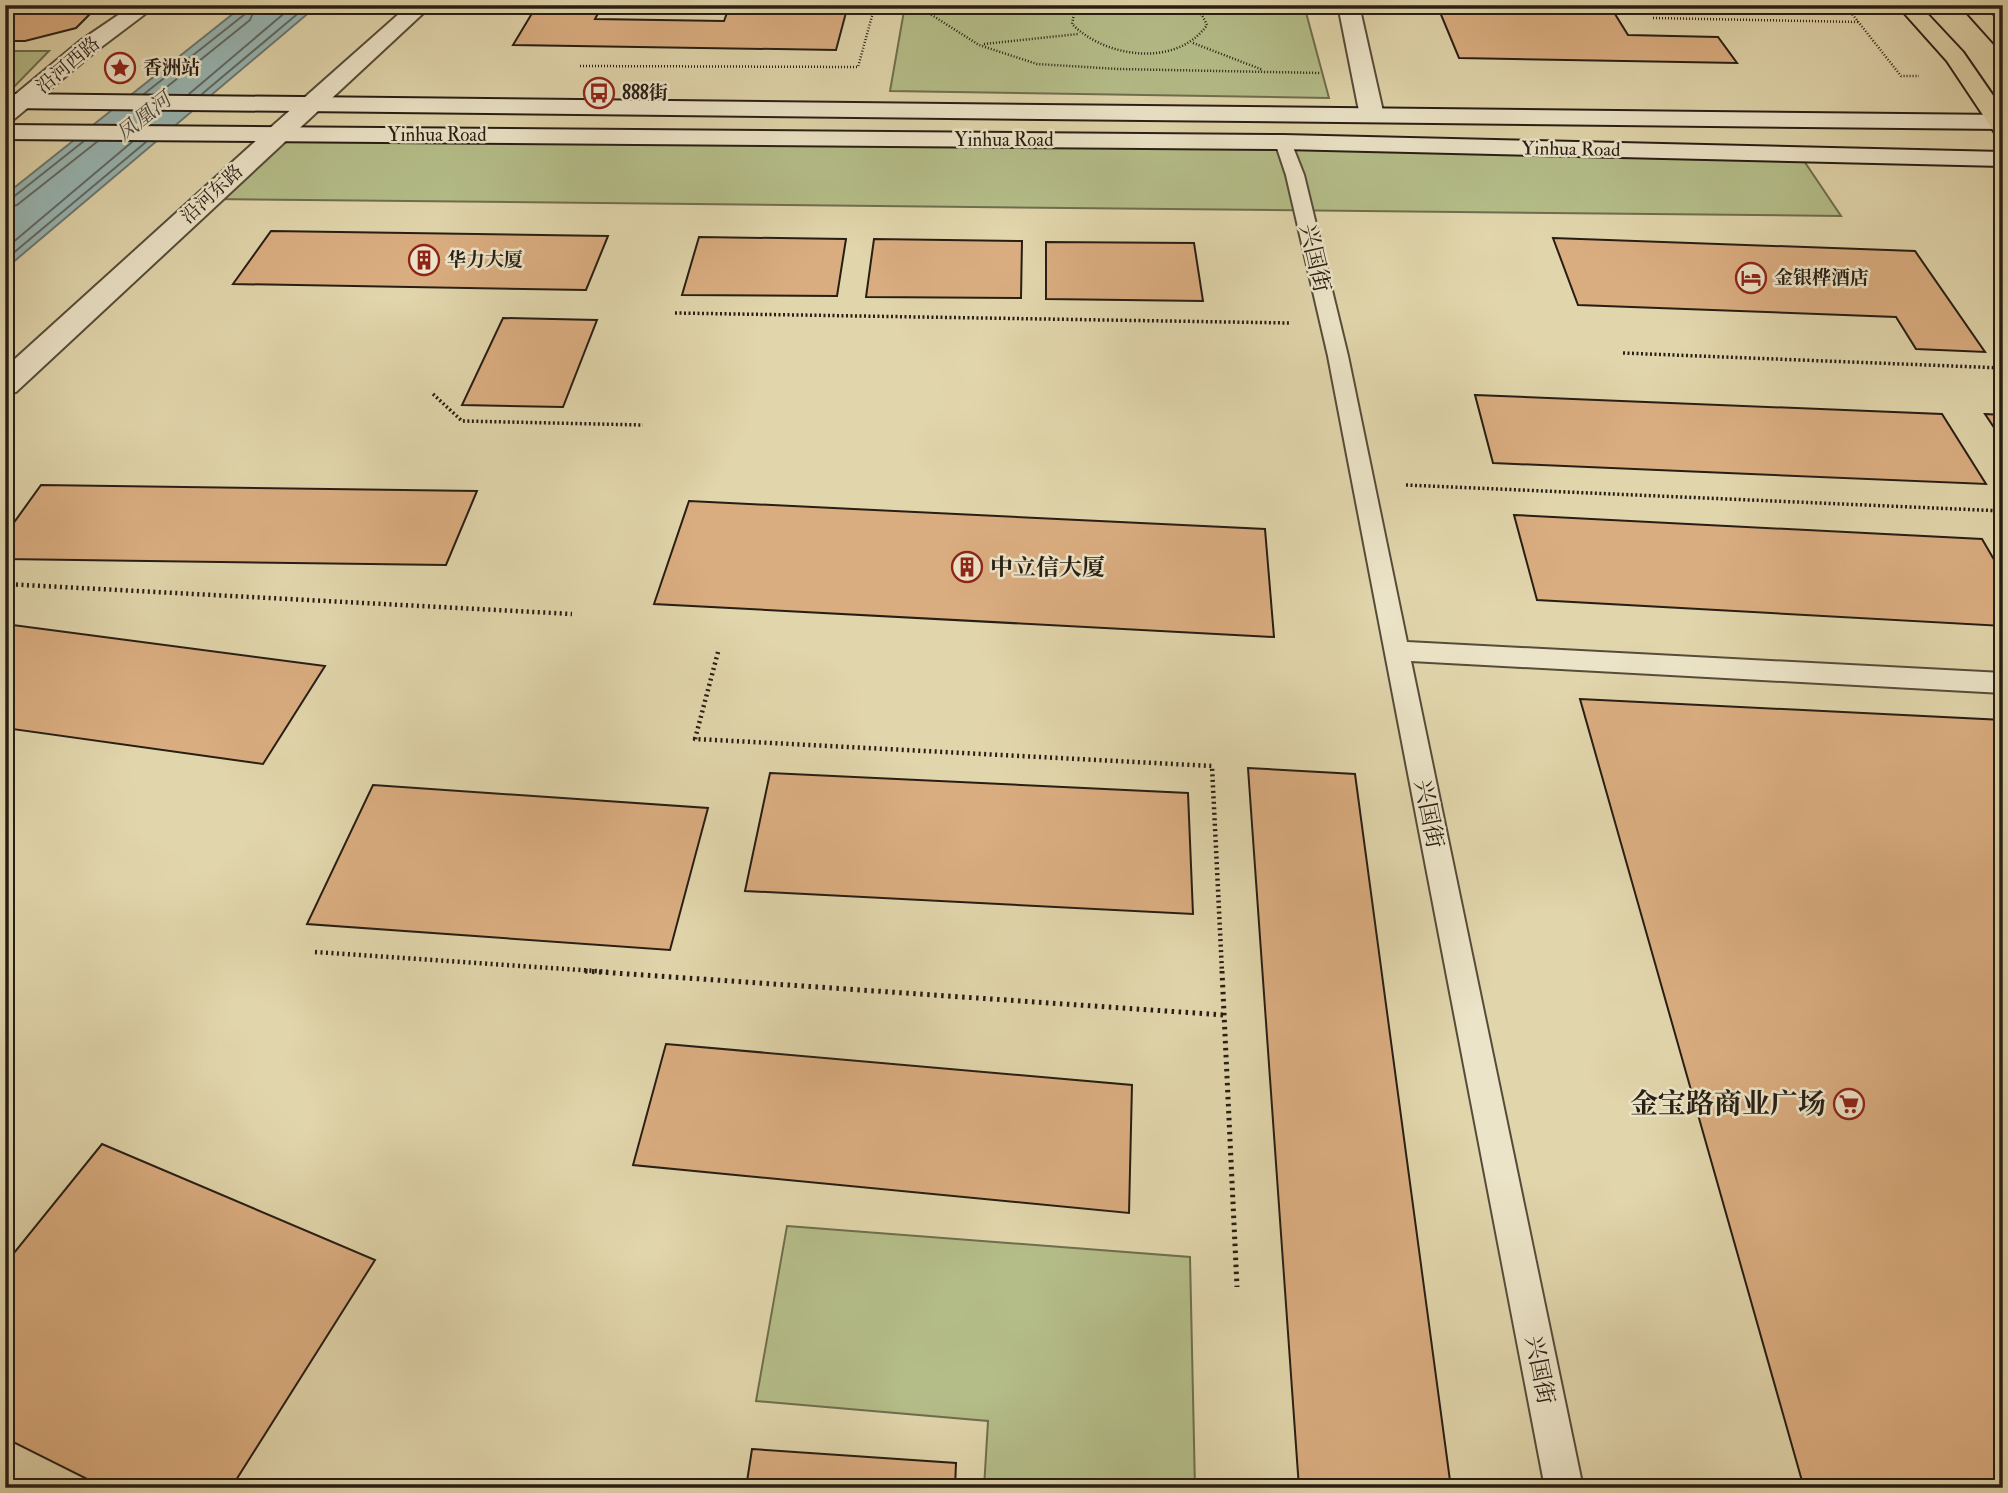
<svg xmlns="http://www.w3.org/2000/svg" width="2008" height="1493" font-family="'IM FELL Double Pica','Noto Serif SC',serif">
  <style>
    .green { fill: #b4bd88; stroke: #6e6e4e; stroke-width: 2 }
    .water { fill: #98b6b3; stroke: #6b7973; stroke-width: 2 }
    .lines { fill: none; stroke-linecap: round; stroke-linejoin: round }
    .shore { stroke: #606a64; stroke-width: 2 }
    .building { fill: #daad80; stroke: #271e14; stroke-width: 2 }
    .lane-casing { stroke: #564c3a; stroke-width: 4 }
    .street-casing { stroke: #564c3a; stroke-width: 4 }
    .secondary-casing { stroke: #271e14; stroke-width: 4 }
    .primary-casing { stroke: #271e14; stroke-width: 4 }
    .path-far3 { stroke: #271e14; stroke-width: 2.5; stroke-dasharray: 1 2; stroke-linecap: butt }
    .path-far2 { stroke: #271e14; stroke-width: 3.5; stroke-dasharray: 2 2.5; stroke-linecap: butt }
    .path-far1 { stroke: #271e14; stroke-width: 4.5; stroke-dasharray: 2 3.5; stroke-linecap: butt }
    .path { stroke: #271e14; stroke-width: 5; stroke-dasharray: 2.5 4.5; stroke-linecap: butt }
    .lane { fill: #ece4c8; fill-rule: evenodd }
    .street { fill: #ece4c8; fill-rule: evenodd }
    .secondary { fill: #ece4c8; fill-rule: evenodd }
    .primary { fill: #e1d5ab; fill-rule: evenodd }
    .labels { text-anchor: middle; dominant-baseline: central; stroke-width: 5; stroke-linejoin: round; paint-order: stroke }
    .far-street-label { font-size: 19px; fill: #271e14; stroke: #ece4c8 }
    .far-poi-label { font-size: 19px; font-weight: bold; fill: #271e14; stroke: #ece4c8; text-anchor: start }
    .far-water-label { font-size: 21px; font-style: italic; fill: #494c44; stroke: #ece4c8 }
    .street-label { font-size: 23px; fill: #271e14; stroke: #ece4c8 }
    .poi-label { font-size: 23px; font-weight: bold; fill: #271e14; stroke: #ece4c8; text-anchor: start }
    .near-poi-label { font-size: 28px; font-weight: bold; fill: #271e14; stroke: #ece4c8; text-anchor: end }
  </style>
  <rect width="100%" height="100%" fill="#e1d5ab"/>
  <filter id="stains"><feTurbulence type="fractalNoise" baseFrequency=".00286" numOctaves="4"/><feColorMatrix values="0 0 0 0 .2 0 0 0 0 .09 0 0 0 0 .02 0 0 0 .5 -.17"/></filter>
  <radialGradient id="worn" r=".72"><stop offset=".6" stop-color="#630" stop-opacity="0"/><stop offset="1" stop-color="#630" stop-opacity=".3"/></radialGradient>
  <g class="green">
    <path d="M905,5H1304L1329,98L890,91Z"/>
    <path d="M5,51H49L8,93H5Z"/>
    <path d="M278,137L1281,144L1802,158L1841,216L211,199Z"/>
    <path d="M787,1226L1190,1257L1195,1488H984L988,1421L756,1401Z"/>
  </g>
  <path class="water" d="M244,5H318L5,269V195Z"/>
  <g class="lines">
    <g class="shore">
      <path d="M144,94L245,14L247,5"/>
      <path d="M158,94L250,20L256,5"/>
      <path d="M189,94L294,5"/>
      <path d="M202,94L308,5"/>
      <path d="M5,200L12,198L84,141"/>
      <path d="M5,208L17,205L98,141"/>
      <path d="M5,249L132,142"/>
      <path d="M5,260L146,142"/>
    </g>
  </g>
  <g class="building">
    <path d="M5,5H99L76,28L25,41H5Z"/>
    <path d="M537,5L602,6L595,19L724,21L730,5H848L836,50L513,45Z"/>
    <path d="M1437,5H1661L1610,6L1628,35L1718,37L1737,63L1459,58Z"/>
    <path d="M271,231L608,236L586,290L233,284Z"/>
    <path d="M699,237L846,239L837,296L682,295Z"/>
    <path d="M1553,238L1915,251L1985,352L1916,349L1896,317L1578,305Z"/>
    <path d="M874,239L1022,241L1021,298L866,297Z"/>
    <path d="M1046,242L1194,243L1203,301L1046,299Z"/>
    <path d="M503,318L597,320L563,407L462,405Z"/>
    <path d="M1475,395L1942,414L1986,484L1493,463Z"/>
    <path d="M1985,414L2003,415V441Z"/>
    <path d="M41,485L477,491L446,565L5,559V535Z"/>
    <path d="M689,501L1265,529L1274,637L654,604Z"/>
    <path d="M1514,515L1982,539L2003,575V626L1537,600Z"/>
    <path d="M5,624L325,666L263,764L5,728Z"/>
    <path d="M1580,699L2003,720V1488H1804Z"/>
    <path d="M1248,768L1355,774L1451,1488H1299Z"/>
    <path d="M770,773L1188,793L1193,914L745,891Z"/>
    <path d="M373,785L708,808L670,950L307,924Z"/>
    <path d="M666,1044L1132,1085L1129,1213L633,1165Z"/>
    <path d="M102,1144L375,1260L231,1488H105L5,1438V1264Z"/>
    <path d="M752,1449L956,1463L955,1488H746Z"/>
  </g>
  <g class="lines">
    <g class="lane-casing">
      <path id="lane" d="M1283,137L1291,142L1304,175L1348,356L1407,642L2003,673V693L1411,661L1583,1488H1545L1328,356L1286,175L1275,142Z"/>
    </g>
    <g class="street-casing">
      <g id="street">
        <path d="M133,5H157L96,51L13,120L5,122V103L80,41Z"/>
        <path d="M409,5H432L16,392L5,394V368L269,129Z"/>
        <path d="M1338,5H1359L1384,116L1380,121H1364L1360,116Z"/>
      </g>
    </g>
    <g class="secondary-casing">
      <g id="secondary">
        <path d="M5,94L2003,115V129L5,108Z"/>
        <path d="M5,125L1283,135L2003,152V166L1283,149L5,139Z"/>
      </g>
    </g>
    <g class="primary-casing">
      <g id="primary">
        <path d="M1897,5H1919L1963,52L2003,110V135L1995,133L1947,61Z"/>
        <path d="M1960,5H1982L2003,26V45L1995,44Z"/>
      </g>
    </g>
    <g class="path-far3">
      <path d="M916,5L979,45L1037,64L1118,69L1321,73"/>
      <path d="M1082,5L1074,14L1072,24C1105,58 1177,68 1207,25L1202,15L1190,5"/>
      <path d="M1845,5L1901,76H1919"/>
      <path d="M1653,18L1858,22"/>
      <path d="M1193,43L1263,70"/>
      <path d="M984,44L1078,34"/>
      <path d="M580,66L858,67L875,5"/>
    </g>
    <g class="path-far2">
      <path d="M675,313L1290,323"/>
      <path d="M1623,353L2003,368"/>
      <path d="M433,394L462,421L643,425"/>
      <path d="M1406,485L2003,511"/>
    </g>
    <g class="path-far1">
      <path d="M5,584L572,614"/>
      <path d="M718,652L695,739L1212,766L1222,972"/>
      <path d="M315,952L610,972"/>
    </g>
    <g class="path">
      <path d="M585,971L1224,1015"/>
      <path d="M1222,971L1237,1287"/>
    </g>
    <use href="#lane" class="lane"/>
    <use href="#street" class="street"/>
    <use href="#secondary" class="secondary"/>
    <use href="#primary" class="primary"/>
  </g>
  <defs>
    <g id="sight-ring" transform="scale(1.575)"><circle r="9.5" fill="#ece4c8" stroke="#8f2418" stroke-width="1.5"/><path d="M0-6L1.8-2.2L6-1.7L2.9 1.2L3.7 5.4L0 3.3L-3.7 5.4L-2.9 1.2L-6-1.7L-1.8-2.2Z" fill="#8f2418"/></g>
    <g id="bus-ring" transform="scale(1.575)"><circle r="9.5" fill="#ece4c8" stroke="#8f2418" stroke-width="1.5"/><path d="M-5-6H5V4H4V6H2V4H-2V6H-4V4H-5ZM-3.5-4V0h7V-4ZM-3.5 1.2v1.5H-2V1.2ZM2 1.2v1.5H3.5V1.2Z" fill="#8f2418"/></g>
    <g id="building-ring" transform="scale(1.575)"><circle r="9.5" fill="#ece4c8" stroke="#8f2418" stroke-width="1.5"/><path d="M-4-6H4V6H1V3H-1V6H-4ZM-2.5-4.3h1.7v1.8h-1.7ZM.8-4.3h1.7v1.8H.8ZM-2.5-1h1.7V.8h-1.7ZM.8-1h1.7V.8H.8Z" fill="#8f2418"/></g>
    <g id="hotel-ring" transform="scale(1.575)"><circle r="9.5" fill="#ece4c8" stroke="#8f2418" stroke-width="1.5"/><path d="M-6-4.5h1.5V1H6V5H4.5V3h-9V5H-6ZM-4 0a1.8 1.8 0 1 1 3.6 0ZM.5 0V-2.5h3Q6-2.5 6 0Z" fill="#8f2418"/></g>
    <g id="supermarket-ring" transform="scale(1.575)"><circle r="9.5" fill="#ece4c8" stroke="#8f2418" stroke-width="1.5"/><path d="M-6-5.5h2.5l.6 2H6L4.5 2H-2.5L-4.4-4H-6ZM-1.5 3.2a1.3 1.3 0 1 0 .1 0ZM3 3.2a1.3 1.3 0 1 0 .1 0Z" fill="#8f2418"/></g>
  </defs>
  <g fill-rule="evenodd">
    <use href="#sight-ring" x="120" y="68"/>
    <use href="#bus-ring" x="599" y="93"/>
    <use href="#building-ring" x="424" y="260"/>
    <use href="#hotel-ring" x="1751" y="278"/>
    <use href="#building-ring" x="967" y="567"/>
    <use href="#supermarket-ring" x="1849" y="1104"/>
  </g>
  <g class="labels">
    <g class="far-street-label">
      <text transform="translate(68 65) rotate(-40)">沿河西路</text>
      <text x="437" y="135">Yinhua Road</text>
      <text x="1004" y="140">Yinhua Road</text>
      <text transform="translate(1571 149) rotate(1)">Yinhua Road</text>
      <text transform="translate(212 194) rotate(-43)">沿河东路</text>
    </g>
    <g class="far-poi-label">
      <text x="143" y="68">香洲站</text>
      <text x="622" y="93">888街</text>
      <text x="447" y="260">华力大厦</text>
      <text x="1774" y="278">金银桦酒店</text>
    </g>
    <g class="far-water-label">
      <text transform="translate(144 117) rotate(-39)">凤凰河</text>
    </g>
    <g class="street-label">
      <text transform="translate(1315 258) rotate(77)">兴国街</text>
      <text transform="translate(1429 814) rotate(79)">兴国街</text>
      <text transform="translate(1540 1370) rotate(79)">兴国街</text>
    </g>
    <g class="poi-label">
      <text x="990" y="567">中立信大厦</text>
    </g>
    <g class="near-poi-label">
      <text x="1826" y="1104">金宝路商业广场</text>
    </g>
  </g>
  <rect width="2008" height="1493" fill="none" stroke="#e1d5ab" stroke-width="28"/>
  <rect x="7" y="7" width="1994" height="1479" fill="none" stroke="#271e14" stroke-width="3.5"/>
  <rect x="14" y="14" width="1980" height="1465" fill="none" stroke="#271e14" stroke-width="2"/>
  <rect width="100%" height="100%" filter="url(#stains)"/>
  <rect width="100%" height="100%" fill="url(#worn)"/>
</svg>
